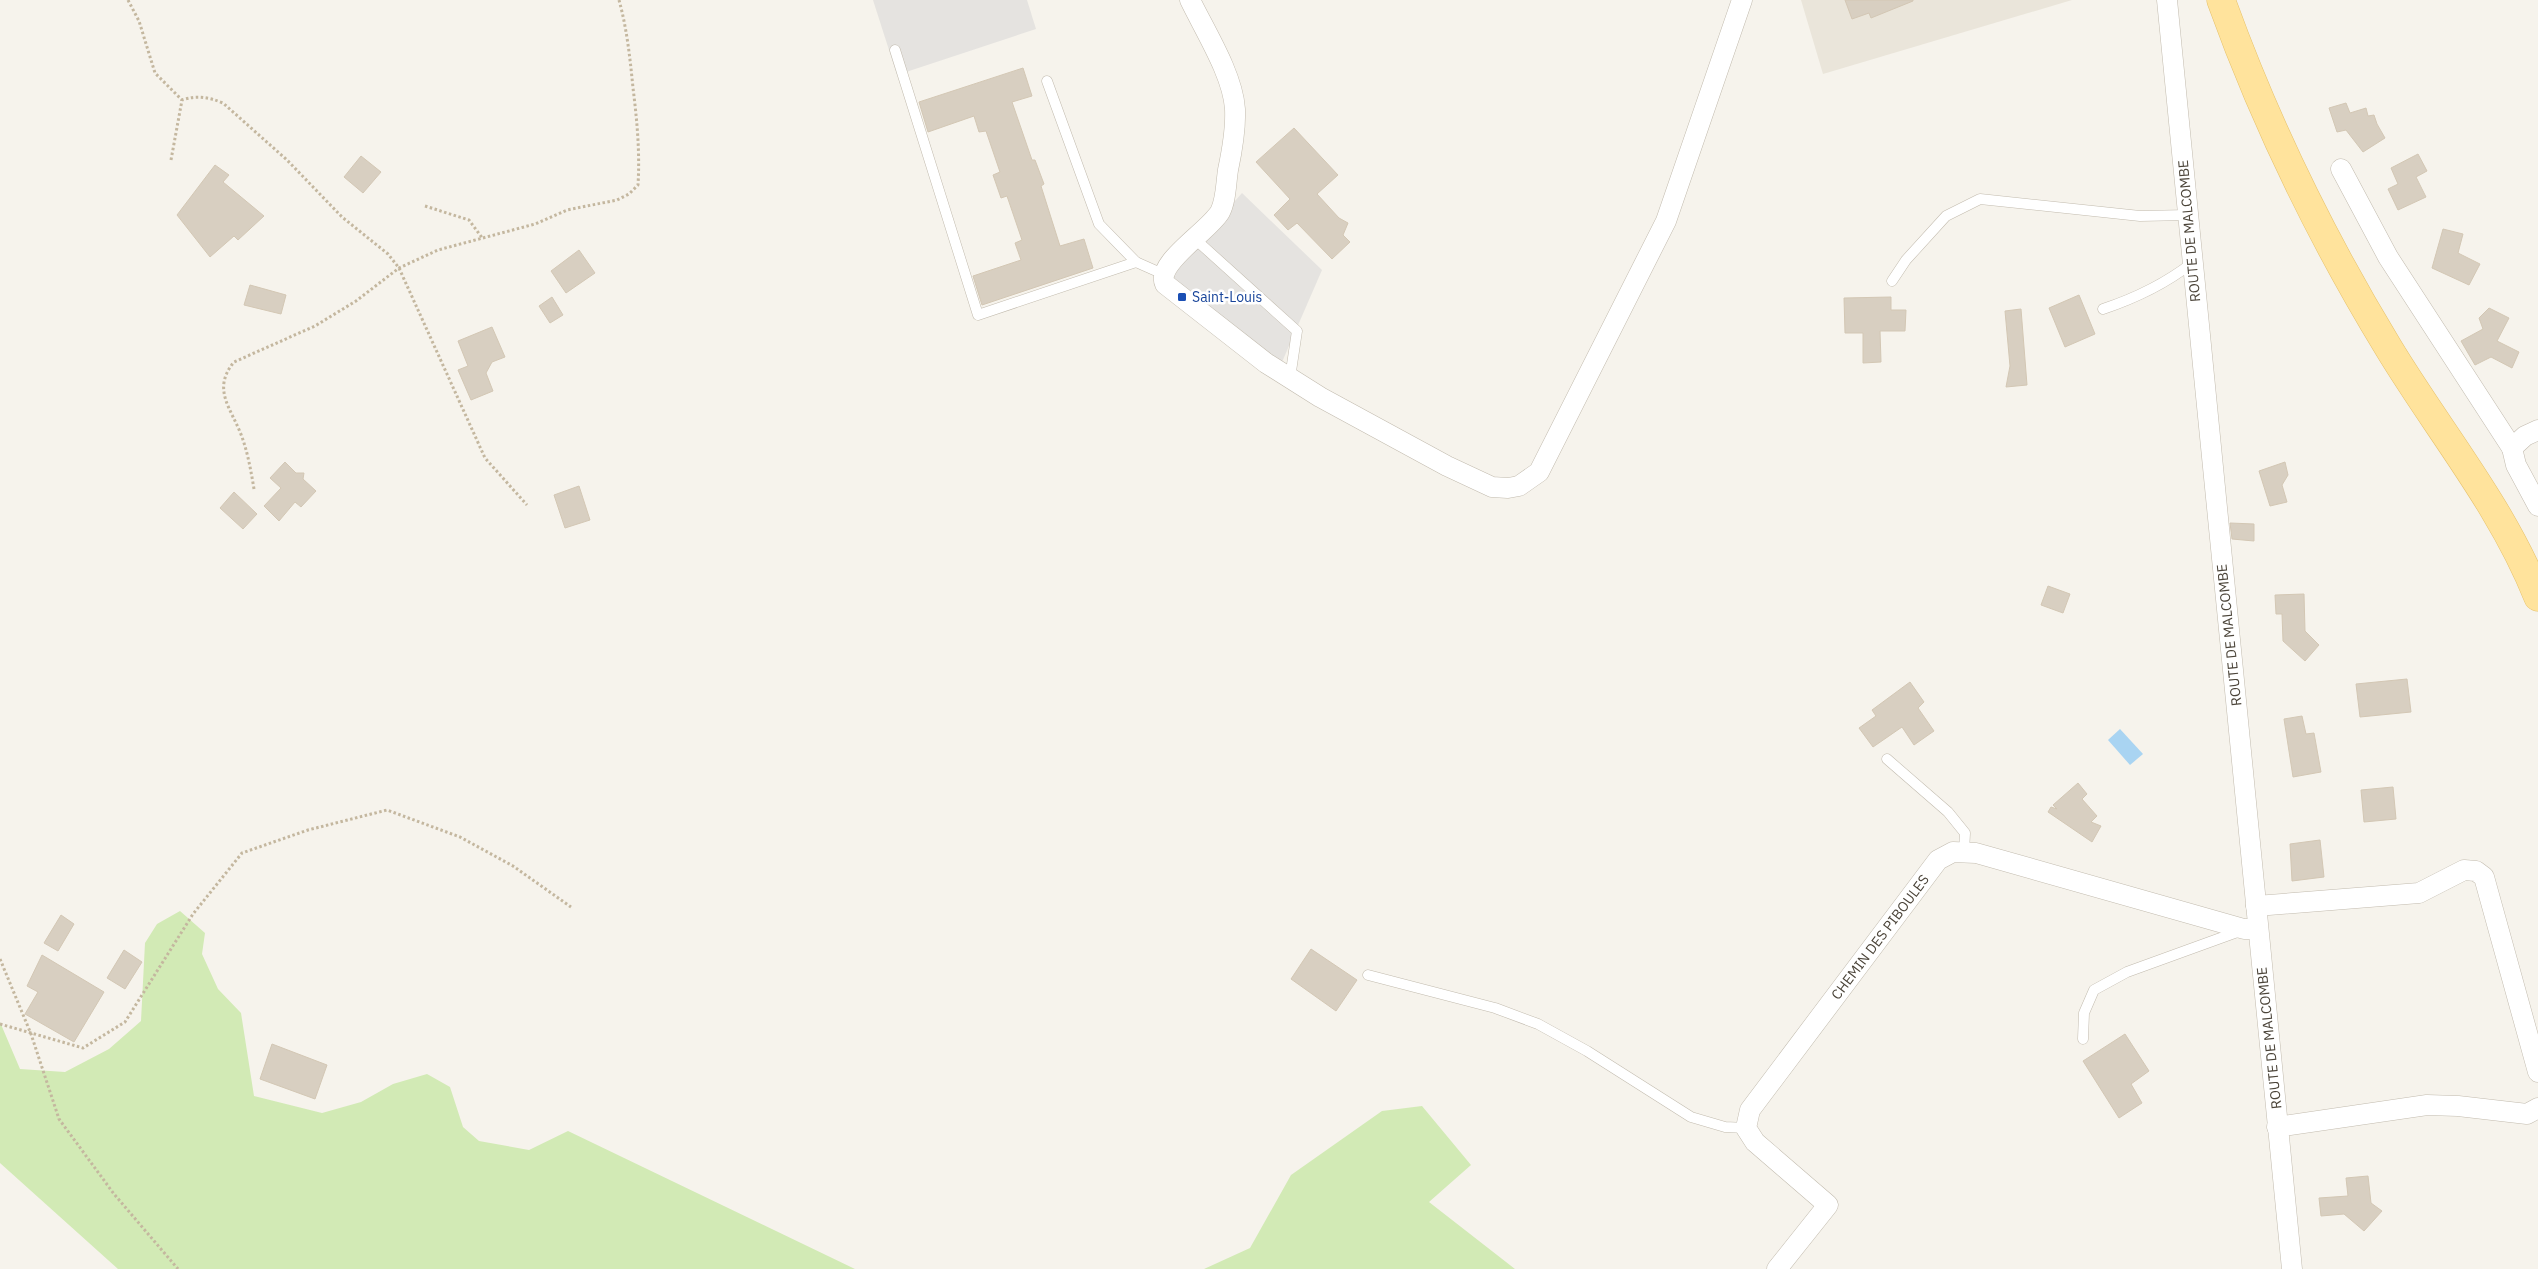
<svg xmlns="http://www.w3.org/2000/svg" width="2538" height="1269" font-family="'IBM Plex Sans',sans-serif">
  <style>
    .residential { fill: #eae5da }
    .green { fill: #d2eab5 }
    .parking { fill: #e5e3e0 }
    .water { fill: #a9d4f2 }
    .building { fill: #d8cfc1; stroke: #d3c7b4 }
    .lines { fill: none; stroke-linecap: round; stroke-linejoin: round }
    .service-casing { stroke: #c2bbae; stroke-width: 11 }
    .minor-casing { stroke: #c2bbae; stroke-width: 21 }
    .primary-casing { stroke: #e6c16a; stroke-width: 29 }
    .path { stroke: #c4b79f; stroke-width: 3; stroke-dasharray: 2.5 2.5; stroke-linecap: butt }
    .service { stroke: #fff; stroke-width: 10 }
    .minor { stroke: #fff; stroke-width: 20 }
    .primary { stroke: #ffe39c; stroke-width: 28 }
    .transit-dot { fill: #1a4fb4; stroke: #fff; stroke-width: 2 }
    .labels { text-anchor: middle; dominant-baseline: central; stroke-width: 5; stroke-linejoin: round; paint-order: stroke }
    .street-label { font-size: 14px; fill: #4b4439; stroke: #fff }
    .transit-label { font-size: 14px; fill: #164399; stroke: #fff; text-anchor: start }
  </style>
  <rect width="100%" height="100%" fill="#f6f3ec"/>
  <path class="residential" d="M1801,0H2072L1823,74Z"/>
  <g class="green">
    <path d="M180,911L205,933L202,954L218,989L241,1013L254,1096L322,1113L361,1102L393,1084L427,1074L450,1087L463,1127L479,1141L529,1150L568,1131L855,1269H118L0,1163V1022L20,1069L65,1072L109,1049L141,1021L145,943L157,924Z"/>
    <path d="M1422,1106L1471,1165L1429,1202L1515,1269H1204L1250,1248L1291,1175L1382,1111Z"/>
  </g>
  <g class="parking">
    <path d="M873,0H1027L1036,29L897,75Z"/>
    <path d="M1242,193L1322,270L1282,362L1165,280Z"/>
  </g>
  <path class="water" d="M2120,729L2143,754L2130,765L2108,740Z"/>
  <g class="building">
    <path d="M1845,0H1913V1L1871,18L1869,13L1852,19Z"/>
    <path d="M1023,68L1032,96L1012,102L1032,160H1035L1044,184L1041,186L1060,246L1084,239L1093,268L982,305L973,276L1021,260L1015,243L1022,240L1007,196L1001,198L993,175L1000,172L986,131L979,132L974,116L928,132L919,102Z"/>
    <path d="M2346,103L2350,113L2366,108L2368,116L2374,115L2377,124L2385,138L2363,152L2346,130L2337,132L2329,108Z"/>
    <path d="M1294,128L1338,175L1317,194L1339,218L1348,223L1343,235L1350,242L1332,259L1297,223L1288,230L1274,215L1290,199L1256,162Z"/>
    <path d="M2418,154L2427,171L2416,177L2426,197L2398,210L2388,189L2398,184L2391,168Z"/>
    <path d="M361,156L381,172L363,193L344,177Z"/>
    <path d="M215,165L229,175L223,182L264,216L238,240L234,236L210,257L177,215Z"/>
    <path d="M2443,229L2463,234L2458,253L2480,264L2469,285L2432,268Z"/>
    <path d="M579,250L595,273L566,293L551,271Z"/>
    <path d="M250,285L286,295L281,314L244,305Z"/>
    <path d="M2079,295L2095,334L2065,347L2049,308Z"/>
    <path d="M552,297L563,315L550,323L539,306Z"/>
    <path d="M1891,297V310H1906L1905,331H1880L1881,362L1863,363V333H1845L1844,298Z"/>
    <path d="M2489,308L2509,318L2497,341L2519,352L2512,368L2491,357L2475,365L2461,341L2483,329L2479,318Z"/>
    <path d="M2021,309L2027,385L2006,387L2010,366L2005,311Z"/>
    <path d="M492,327L505,357L492,362L486,373L493,391L471,400L458,370L468,366L458,341Z"/>
    <path d="M285,462L296,473H304L303,479L316,491L301,507L295,502L279,521L264,506L281,488L270,478Z"/>
    <path d="M2285,462L2288,475L2282,485L2287,502L2270,506L2259,471Z"/>
    <path d="M579,486L590,520L565,528L554,495Z"/>
    <path d="M234,492L257,514L243,529L220,508Z"/>
    <path d="M2230,523L2254,524V541L2232,539Z"/>
    <path d="M2048,586L2070,594L2063,613L2041,605Z"/>
    <path d="M2304,594L2305,631L2319,645L2305,661L2283,641L2282,614H2276L2275,595Z"/>
    <path d="M2407,679L2411,712L2360,717L2356,684Z"/>
    <path d="M1910,682L1924,702L1918,708L1934,731L1914,745L1902,727L1873,747L1859,728L1876,716L1872,710Z"/>
    <path d="M2302,716L2306,734L2314,733L2321,772L2293,777L2284,719Z"/>
    <path d="M2078,783L2087,794L2082,799L2097,816L2091,822L2101,826L2092,842L2048,812L2051,807L2057,809L2053,805Z"/>
    <path d="M2393,787L2396,819L2364,822L2361,790Z"/>
    <path d="M2320,840L2324,877L2292,881L2290,844Z"/>
    <path d="M61,915L74,924L58,951L44,943Z"/>
    <path d="M1311,949L1357,980L1336,1011L1291,979Z"/>
    <path d="M124,950L142,962L125,989L107,978Z"/>
    <path d="M42,955L104,992L74,1042L25,1014L38,992L27,986Z"/>
    <path d="M2125,1034L2149,1071L2131,1084L2142,1103L2119,1118L2083,1061Z"/>
    <path d="M272,1044L327,1065L315,1099L260,1079Z"/>
    <path d="M2368,1176L2371,1203L2382,1211L2364,1231L2344,1214L2321,1216L2319,1198L2348,1196L2346,1178Z"/>
  </g>
  <g class="lines">
    <g class="service-casing">
      <g id="service">
        <path d="M895,50L978,315L1136,262"/>
        <path d="M1047,81L1099,224L1136,262L1163,274"/>
        <path d="M1195,239L1297,331L1290,378"/>
        <path d="M1892,281L1906,260L1946,216L1980,199L2140,216L2188,215"/>
        <path d="M2103,309C2136,298 2165,284 2192,263"/>
        <path d="M1887,759L1948,812L1965,833L1964,852"/>
        <path d="M1368,975L1495,1008L1538,1024L1587,1051L1691,1117L1725,1127L1746,1128"/>
        <path d="M2083,1039L2084,1013L2094,990L2127,972L2240,931"/>
      </g>
    </g>
    <g class="minor-casing">
      <g id="minor">
        <path d="M1190,0C1205,31 1233,75 1235,109C1236,130 1232,151 1228,170C1226,183 1226,201 1220,212C1209,231 1155,263 1165,284L1266,363L1320,397L1447,466L1492,487L1508,488L1519,486L1539,472L1666,221L1742,0"/>
        <path d="M2167,0L2292,1269"/>
        <path d="M2341,169L2388,257L2512,448"/>
        <path d="M2538,430L2525,436L2512,448L2516,465L2538,506"/>
        <path d="M2256,906L2419,893L2464,870L2476,871L2484,877L2538,1072"/>
        <path d="M2277,1127L2427,1105L2458,1106L2527,1114L2538,1108"/>
        <path d="M1777,1269L1828,1205L1755,1142L1746,1128L1750,1110L1938,860L1953,852L1976,853L2244,929H2258"/>
      </g>
    </g>
    <g class="primary-casing">
      <path id="primary" d="M2221,0C2265,122 2321,237 2388,347C2438,430 2502,506 2538,597"/>
    </g>
    <g class="path">
      <path d="M128,0L139,21L155,73L182,100"/>
      <path d="M171,160L182,100C197,95 208,97 223,103L287,160L342,217L388,254L399,268L485,458L527,505"/>
      <path d="M425,206L469,220L483,239"/>
      <path d="M254,489C251,471 248,454 242,437C232,409 211,390 234,362L315,326L356,301L399,268L438,250L535,224L567,210L617,200L629,194L638,185C640,152 637,120 633,88C630,58 627,29 619,0"/>
      <path d="M0,959L31,1034L59,1119L114,1194L178,1269"/>
      <path d="M0,1024L83,1048L125,1022L193,914L242,853L308,830L387,810L460,837L513,866L571,907"/>
    </g>
    <use href="#service" class="service"/>
    <use href="#minor" class="minor"/>
    <use href="#primary" class="primary"/>
  </g>
  <rect class="transit-dot" x="1177" y="292" width="10" height="10" rx="2.5"/>
  <g class="labels">
    <g class="street-label">
      <text transform="translate(2189 231) rotate(-95)">ROUTE DE MALCOMBE</text>
      <text transform="translate(2229 635) rotate(-96)">ROUTE DE MALCOMBE</text>
      <text transform="translate(1880 937) rotate(-53)">CHEMIN DES PIBOULES</text>
      <text transform="translate(2269 1038) rotate(-96)">ROUTE DE MALCOMBE</text>
    </g>
    <g class="transit-label">
      <text x="1192" y="297">Saint-Louis</text>
    </g>
  </g>
</svg>
